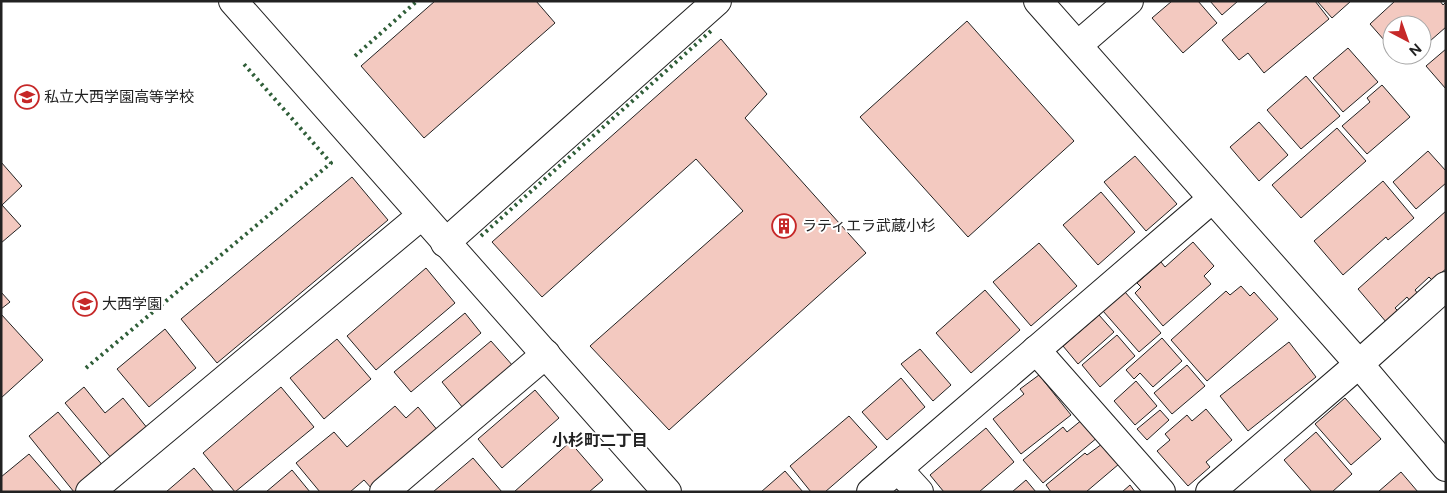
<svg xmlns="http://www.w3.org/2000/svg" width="1447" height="493" font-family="Figtree,'Noto Sans JP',sans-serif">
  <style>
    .building { fill: #f3c9c0; stroke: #222 }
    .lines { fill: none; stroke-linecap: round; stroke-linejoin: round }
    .minor-casing { stroke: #222; stroke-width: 30 }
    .minor { stroke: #fff; stroke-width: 28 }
    .hedge { stroke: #2f5e38; stroke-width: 4; stroke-dasharray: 2.5 4; stroke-linecap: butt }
    .labels { text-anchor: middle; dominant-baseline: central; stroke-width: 4; stroke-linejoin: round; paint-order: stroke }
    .poi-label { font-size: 15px; fill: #222; stroke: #fff; text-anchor: start }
    .neighbourhood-label { font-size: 16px; font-weight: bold; fill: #222; stroke: #fff }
  </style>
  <rect width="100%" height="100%" fill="#fff"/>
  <g class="building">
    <path d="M435,1H536L555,23L424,138L361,66Z"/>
    <path d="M1172,1H1198L1217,23L1183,53L1152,18Z"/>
    <path d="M1210,1H1238L1222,15Z"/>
    <path d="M1268,1H1315L1329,19L1264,73L1248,53L1239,60L1222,40Z"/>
    <path d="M1317,1H1351L1332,18Z"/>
    <path d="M1395,1H1440L1443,5L1446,2V27L1422,48V25H1392V49L1370,24Z"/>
    <path d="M967,21L1074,141L968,237L860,117Z"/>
    <path d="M721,39L767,94L745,118L866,253L669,430L590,346L743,211L696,159L542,297L492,242Z"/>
    <path d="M1348,48L1378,82L1343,112L1313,78Z"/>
    <path d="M1446,49V89L1426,66Z"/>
    <path d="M1397,55H1413L1404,63Z"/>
    <path d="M1306,76L1340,116L1301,149L1267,110Z"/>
    <path d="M1382,85L1410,117L1367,154L1342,126L1370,102L1367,98Z"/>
    <path d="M1259,122L1288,155L1259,181L1230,147Z"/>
    <path d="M1337,128L1366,161L1301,218L1272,185Z"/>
    <path d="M1428,151L1446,171V183L1416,209L1393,182Z"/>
    <path d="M1135,156L1177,204L1146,231L1104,182Z"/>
    <path d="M1,162L22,186L2,205L21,226L1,243Z"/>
    <path d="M352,177L388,220L217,363L181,319Z"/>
    <path d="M1383,181L1414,218L1388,240L1386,237L1343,275L1314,241Z"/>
    <path d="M1101,192L1135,232L1098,265L1063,225Z"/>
    <path d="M1446,211V269L1432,280L1429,277L1415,290L1419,295L1411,302L1407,297L1395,308L1399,312L1387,323L1358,289Z"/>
    <path d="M1193,242L1214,266L1204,276L1211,284L1163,326L1135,293L1141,287L1137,283L1161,262L1165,267Z"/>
    <path d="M1039,243L1077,286L1031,326L993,282Z"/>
    <path d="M426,268L455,303L376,370L347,336Z"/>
    <path d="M1241,286L1250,296L1254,292L1278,319L1207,381L1171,340L1226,291L1230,295Z"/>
    <path d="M985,290L1020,330L971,373L936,333Z"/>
    <path d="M1,292L10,302L1,309Z"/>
    <path d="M1125,292L1161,333L1139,352L1103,311Z"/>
    <path d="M465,313L481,333L411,392L394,372Z"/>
    <path d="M1,314L43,360L1,398Z"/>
    <path d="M1099,315L1114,332L1078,364L1063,346Z"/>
    <path d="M165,329L196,368L149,407L117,369Z"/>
    <path d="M1117,335L1135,356L1100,387L1082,365Z"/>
    <path d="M1162,338L1182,361L1153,387L1140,373L1134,379L1126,370Z"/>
    <path d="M337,339L371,379L324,419L290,378Z"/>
    <path d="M491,341L513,366L463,408L442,382Z"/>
    <path d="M1289,342L1316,377L1248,431L1220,396Z"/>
    <path d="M920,349L951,385L933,401L901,364Z"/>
    <path d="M1187,365L1205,386L1172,414L1154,393Z"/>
    <path d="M1039,375L1071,415L1021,454L993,419L1024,394L1020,389Z"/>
    <path d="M901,378L925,407L887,440L862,412Z"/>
    <path d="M1136,381L1157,406L1135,425L1114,401Z"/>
    <path d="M84,387L105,413L123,398L148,429L112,459L65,403Z"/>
    <path d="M281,387L314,427L235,492L203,453Z"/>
    <path d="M535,390L559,418L502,468L478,439Z"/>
    <path d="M1345,398L1381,439L1351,465L1315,424Z"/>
    <path d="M395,406L406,418L418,407L439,432L372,489L364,480L350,492H320L296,463L334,432L347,447Z"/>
    <path d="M1206,409L1232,440L1206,462L1210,467L1188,486L1157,451L1170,440L1165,434L1187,415L1192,421Z"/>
    <path d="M1160,410L1169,420L1147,440L1137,429Z"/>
    <path d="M58,412L104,467L74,492L29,436Z"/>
    <path d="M849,416L877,447L825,492H811L790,466Z"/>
    <path d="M1083,419L1098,437L1043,483L1023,460L1063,427L1067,432Z"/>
    <path d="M986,428L1014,462L979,492H944L930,475Z"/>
    <path d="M1316,432L1352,474L1332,492H1312L1284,460Z"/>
    <path d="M570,442L603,480L589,492H514Z"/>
    <path d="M1102,444L1119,464L1086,492H1051L1046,485L1085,453L1087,455Z"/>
    <path d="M29,454L61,491V492H1V477Z"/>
    <path d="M473,458L502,492H433Z"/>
    <path d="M194,468L214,492H166Z"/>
    <path d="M292,470L310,492H266Z"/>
    <path d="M785,471L803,492H761Z"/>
    <path d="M1401,472L1418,492H1378Z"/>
    <path d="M1026,480L1036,492H1012Z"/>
    <path d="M1130,485L1135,492H1122Z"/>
  </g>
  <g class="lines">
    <g class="minor-casing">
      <g id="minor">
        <path d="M233,1L667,492"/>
        <path d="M1038,1L1359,364L1446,467"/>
        <path d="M1078,45L1129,1"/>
        <path d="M445,243L717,1"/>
        <path d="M1036,350L1161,492"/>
        <path d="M898,469L919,492"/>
        <path d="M90,492L421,216"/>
        <path d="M384,492L546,354"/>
        <path d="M871,492L1212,199"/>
        <path d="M1210,492L1359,364L1446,286"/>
      </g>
    </g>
    <use href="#minor" class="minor"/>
    <g class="hedge">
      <path d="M355,56L417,1"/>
      <path d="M481,236L712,30"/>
      <path d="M86,368L331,163L243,63"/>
    </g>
  </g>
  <defs>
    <g id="school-ring" transform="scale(1.25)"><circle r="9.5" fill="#fff" stroke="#c62828" stroke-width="1.5"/><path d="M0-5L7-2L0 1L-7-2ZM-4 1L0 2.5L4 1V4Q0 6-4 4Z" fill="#c62828"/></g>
    <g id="building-ring" transform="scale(1.25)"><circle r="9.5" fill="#fff" stroke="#c62828" stroke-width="1.5"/><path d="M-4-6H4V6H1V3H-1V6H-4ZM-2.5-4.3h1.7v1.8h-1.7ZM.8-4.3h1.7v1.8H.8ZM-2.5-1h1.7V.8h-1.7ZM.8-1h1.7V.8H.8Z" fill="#c62828"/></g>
  </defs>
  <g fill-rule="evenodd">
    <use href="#school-ring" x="27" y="97"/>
    <use href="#building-ring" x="784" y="226"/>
    <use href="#school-ring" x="85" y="304"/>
  </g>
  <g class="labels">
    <g class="poi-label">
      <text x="44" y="97">私立大西学園高等学校</text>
      <text x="802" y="226">ラティエラ武蔵小杉</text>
      <text x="102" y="304">大西学園</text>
    </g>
    <g class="neighbourhood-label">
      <text x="600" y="440">小杉町二丁目</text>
    </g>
  </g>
  <rect width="1447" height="493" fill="none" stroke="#222222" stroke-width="5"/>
  <g transform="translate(1407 40) rotate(139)"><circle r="24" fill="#ffffff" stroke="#a7a7a7"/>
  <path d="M0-4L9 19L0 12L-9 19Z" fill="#c62828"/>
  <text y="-8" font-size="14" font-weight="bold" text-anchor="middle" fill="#222222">N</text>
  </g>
</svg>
